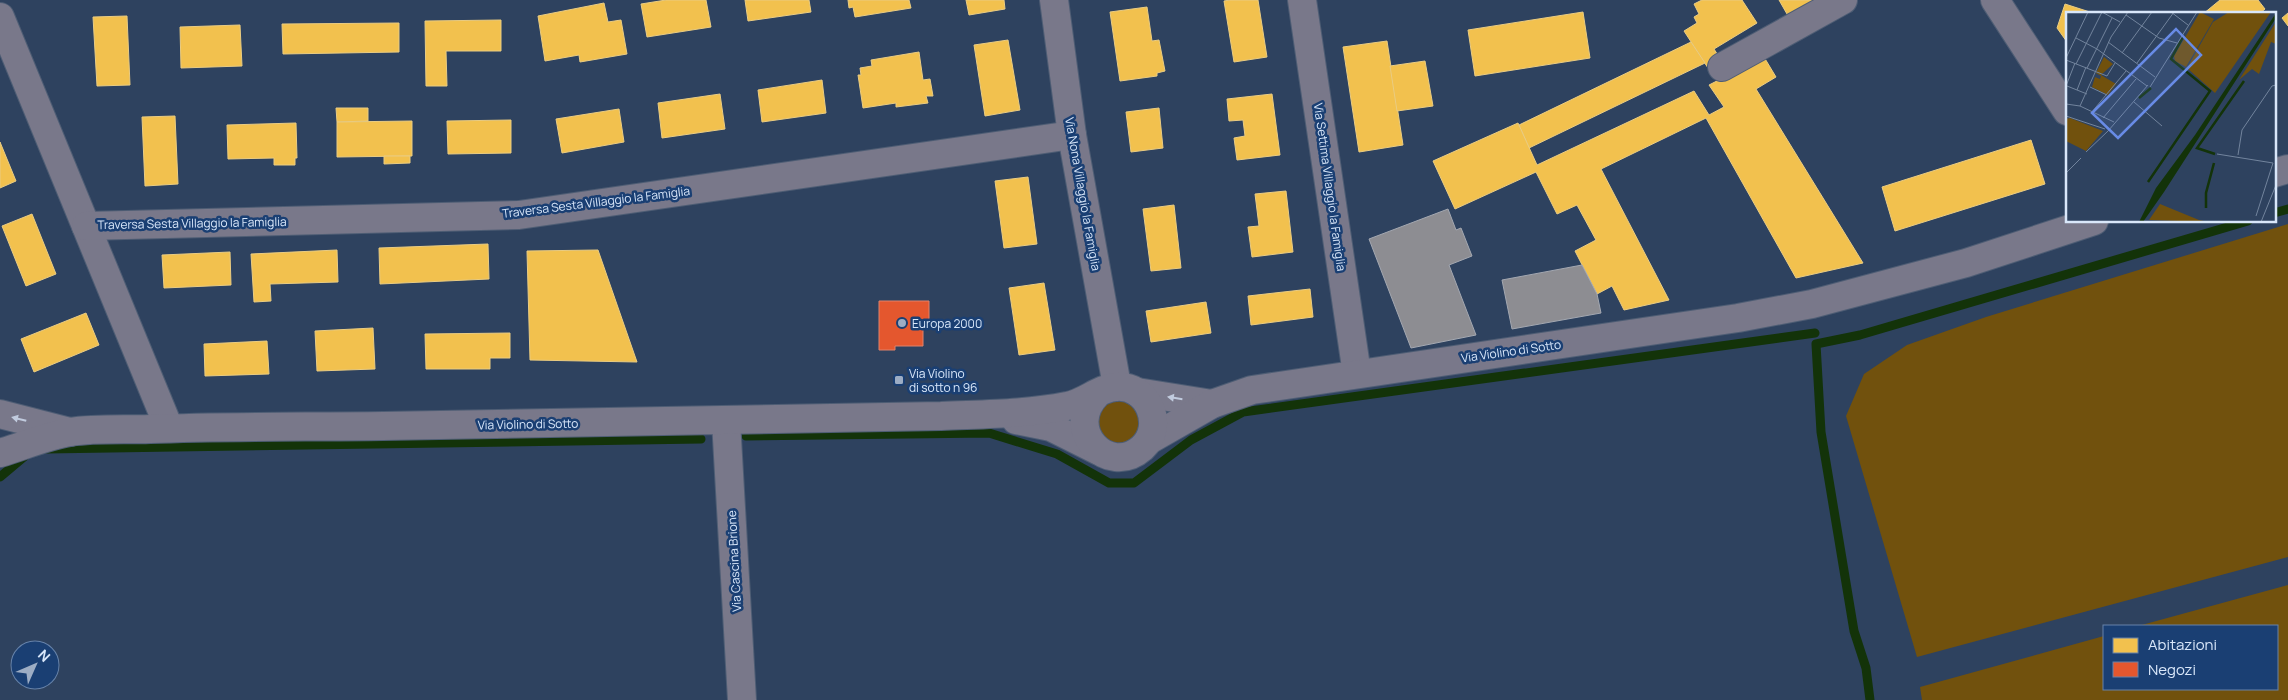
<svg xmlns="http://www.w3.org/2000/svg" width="2288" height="700" font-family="Manrope,sans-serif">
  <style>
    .green { fill: #71510d }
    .homes { fill: #f2c14e; stroke: #eacc82 }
    .shops { fill: #e4572e; stroke: #e1826b }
    .industry { fill: #8d8d92; stroke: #a4a8b1 }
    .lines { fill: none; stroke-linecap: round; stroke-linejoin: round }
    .stream { stroke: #133309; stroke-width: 9 }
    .street-casing { stroke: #4e5d74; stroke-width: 30 }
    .street { stroke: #79788a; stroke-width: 28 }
    .oneway { fill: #c1cbde }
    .poi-dot { fill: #9dadc4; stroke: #1a3f73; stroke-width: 2 }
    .labels { text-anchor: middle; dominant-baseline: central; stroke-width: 5; stroke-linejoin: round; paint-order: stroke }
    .street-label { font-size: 12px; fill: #d9e7fa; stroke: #1a3f73 }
    .poi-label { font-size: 12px; fill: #d9e7fa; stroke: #1a3f73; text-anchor: start }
    .inset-river { fill: none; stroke: #133309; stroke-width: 2.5 }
    .inset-road { fill: none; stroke: #72849d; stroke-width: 1 }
    .view { fill: #688be6; fill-opacity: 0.15; stroke: #688be6; stroke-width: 2.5 }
    .inset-edge { fill: none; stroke: #d9e7fa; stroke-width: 2.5 }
  </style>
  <rect width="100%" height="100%" fill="#2e425f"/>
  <g class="green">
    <path d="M2288,224V557L1917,657L1846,416L1864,374L1907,345L1986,317Z"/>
    <circle cx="1119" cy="422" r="21"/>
    <path d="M2288,585V700H1922L1920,687L2104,636V689H2277V626H2138Z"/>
  </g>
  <g class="homes">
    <path d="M666,0H706L711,27L647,37L641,4Z"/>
    <path d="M745,0H809L811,12L748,21Z"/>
    <path d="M848,0H909L911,8L855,17L853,7L849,8Z"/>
    <path d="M966,0H1004L1005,9L969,15Z"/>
    <path d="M1230,0H1258L1267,57L1234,62L1224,1Z"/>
    <path d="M1702,0H1742L1757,23L1714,49L1721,60L1708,68L1684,31L1697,23L1694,17L1699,14L1694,4Z"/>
    <path d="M1779,0H1826L1791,21Z"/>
    <path d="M2220,0H2258L2265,9L2259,14H2203Z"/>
    <path d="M604,3L608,22L621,20L627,54L580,62L579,55L545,61L538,16Z"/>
    <path d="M2065,4L2096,14H2067V42L2057,28Z"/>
    <path d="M1147,7L1152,41L1159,40L1165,71L1157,73V76L1120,81L1110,12Z"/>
    <path d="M1583,12L1590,58L1475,76L1468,30Z"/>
    <path d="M2288,13V26L2282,18Z"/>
    <path d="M127,16L130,85L97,86L93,17Z"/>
    <path d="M501,20V51H446L447,86H426L425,21Z"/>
    <path d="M399,23V52L283,54L282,24Z"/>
    <path d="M240,25L242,66L181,68L180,27Z"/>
    <path d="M1008,40L1020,110L985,116L974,45Z"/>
    <path d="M1387,41L1403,145L1359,152L1343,47Z"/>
    <path d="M1691,42L1705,63L1529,148L1519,125Z"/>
    <path d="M919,52L923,80L930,79L933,96H926L928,103L896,107V103L863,108L858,75H861L860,68L872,66L871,60Z"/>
    <path d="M1764,57L1776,77L1756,89L1863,263L1796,278L1706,118L1601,169L1669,300L1624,310L1612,286L1597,294L1575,251L1596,240L1577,205L1557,214L1536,172L1455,209L1433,161L1518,123L1537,165L1694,91L1709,115L1724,107L1709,85Z"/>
    <path d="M1425,61L1433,106L1397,111L1390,66Z"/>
    <path d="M822,80L826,113L762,122L758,90Z"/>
    <path d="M720,94L725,129L662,138L658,103Z"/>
    <path d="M1272,94L1280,155L1237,160L1234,138L1245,136L1243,120L1229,121L1227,99Z"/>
    <path d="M336,108H368V121L337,122Z"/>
    <path d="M1159,108L1163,148L1131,152L1126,112Z"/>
    <path d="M619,109L624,142L562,153L556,119Z"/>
    <path d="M175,116L178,184L145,186L142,117Z"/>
    <path d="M511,120V153L448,154L447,121Z"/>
    <path d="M412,121V156L337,157V122Z"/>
    <path d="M296,123L297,158H295V165H274V158L228,159L227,125Z"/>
    <path d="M2031,140L2045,184L1895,231L1882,187Z"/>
    <path d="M0,142L16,181L0,188Z"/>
    <path d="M384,156H410V163L384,164Z"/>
    <path d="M1028,177L1037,244L1004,248L995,181Z"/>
    <path d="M1286,191L1293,252L1252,257L1248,227L1259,226L1255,194Z"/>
    <path d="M1174,205L1181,268L1151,271L1143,209Z"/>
    <path d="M32,214L56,274L26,286L2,226Z"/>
    <path d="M488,244L489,279L380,284L379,248Z"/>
    <path d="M337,250L338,282L270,284L271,301L254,302L251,254Z"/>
    <path d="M598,250L637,362L530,360L527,251Z"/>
    <path d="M230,252L231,285L164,288L162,255Z"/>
    <path d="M1044,283L1055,350L1019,355L1009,288Z"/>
    <path d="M1310,289L1313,317L1251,325L1248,296Z"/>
    <path d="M1206,302L1211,333L1151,342L1146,311Z"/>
    <path d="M86,313L99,345L34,372L21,339Z"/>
    <path d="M373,328L375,369L317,371L315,331Z"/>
    <path d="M510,333V358H490V369H426L425,334Z"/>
    <path d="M267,341L269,374L205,376L204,344Z"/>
  </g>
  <path class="shops" d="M879,301H929V326H923V346H895V350H879Z"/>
  <g class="industry">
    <path d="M1448,209L1456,230L1461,228L1472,256L1449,265L1476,335L1411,348L1369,239Z"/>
    <path d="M1582,265L1597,294L1601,313L1512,329L1502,280Z"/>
  </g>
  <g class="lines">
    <g class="stream">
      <path d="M2274,213L2288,209"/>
      <path d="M746,436L989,433L1057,454L1109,483H1134L1191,440L1243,412L1815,333"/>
      <path d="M46,449L701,439"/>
      <path d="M0,477L25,456"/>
      <path d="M1870,700L1866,668L1854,631L1821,432L1816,344L1860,335L2248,221"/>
    </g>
    <g class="street-casing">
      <g id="street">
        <path d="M1054,0L1072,135L1117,386"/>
        <path d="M1302,0L1357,374"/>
        <path d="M1995,0L2067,111"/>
        <path d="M0,17L169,428"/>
        <path d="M1722,67L1843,0"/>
        <path d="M2274,173L2288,169"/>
        <path d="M86,226L519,215L1072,135"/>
        <path d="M1137,392L1212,404"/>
        <path d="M0,414L70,432"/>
        <path d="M1016,420L1051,427L1099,451"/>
        <path d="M726,421L742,700"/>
        <path d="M1149,440L1212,404L1252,390L1738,318L1812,304L1966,263L2094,221"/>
        <path d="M0,453C23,446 47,436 70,432C96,428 124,430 150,429C227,426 305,427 383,426C569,424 755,421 941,416C983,414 1027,414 1067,406C1085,403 1099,388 1116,387C1148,384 1166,426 1142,448C1108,478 1062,429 1097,394"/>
      </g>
    </g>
    <use href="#street" class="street"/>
  </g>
  <defs><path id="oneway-solid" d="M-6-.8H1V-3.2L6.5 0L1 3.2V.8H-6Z" transform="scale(1.25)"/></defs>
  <g class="oneway">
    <use href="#oneway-solid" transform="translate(1175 398) rotate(-171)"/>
    <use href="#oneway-solid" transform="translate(19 419) rotate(-166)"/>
  </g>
  <g class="poi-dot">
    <circle cx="902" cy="323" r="5"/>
    <rect x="894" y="375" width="10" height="10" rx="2.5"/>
  </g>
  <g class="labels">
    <g class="street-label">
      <text transform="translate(1330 187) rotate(82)">Via Settima Villaggio la Famiglia</text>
      <text transform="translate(1083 194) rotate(80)">Via Nona Villaggio la Famiglia</text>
      <text transform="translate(596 202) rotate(-7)">Traversa Sesta Villaggio la Famiglia</text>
      <text transform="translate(192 223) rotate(-1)">Traversa Sesta Villaggio la Famiglia</text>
      <text transform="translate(1511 351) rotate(-8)">Via Violino di Sotto</text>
      <text transform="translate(528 424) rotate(-1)">Via Violino di Sotto</text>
      <text transform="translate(734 561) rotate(-93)">Via Cascina Brione</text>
    </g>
    <g class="poi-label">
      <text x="912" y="323">Europa 2000</text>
      <text x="909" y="373">Via Violino<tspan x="909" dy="14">di sotto n 96</tspan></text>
    </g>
  </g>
  <g transform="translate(2066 12)">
    <rect width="210" height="210" fill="#2e425f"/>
    <path d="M134,0L148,7L120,55L109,49L108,44ZM163,0H205L149,81L121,56L147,10ZM210,10V32L205,30L193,62L186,57L173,68ZM38,45L47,52L35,63L50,72L42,83L26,75L29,65L34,67L35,64L30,61ZM4,106L37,119L20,139L0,129V107ZM94,192L133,208L143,210L83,208Z" fill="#71510d"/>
    <path d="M210,1V6L98,180L77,210H73L90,176L129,123Z" fill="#133309"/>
    <path class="inset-river" d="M73,86L85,76M149,142L131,136L178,69M82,170L144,79L105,47L117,25M140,196V181L148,151"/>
    <path class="inset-road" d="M36,0L54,10M105,0L122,13M60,3L93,26L111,31M10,26L31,37L81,74M42,30L89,65M56,41L86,0M0,46L22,0M0,48L41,64L49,51M71,51L108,0M10,52L36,0M21,56L46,6M0,74L9,51M1,74L21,82M24,75L41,83M84,75L131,0M11,78L20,55M68,90L96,114M0,92L14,94L45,25L62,0M14,94L48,110M25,101L60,59M0,104L39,117M37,106L70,67M42,119L82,73M20,140L42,119M151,142L207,151L190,204M172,143L176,118L206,74L210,73M0,161L15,146M195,210L210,173"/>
    <path class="view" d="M110,17L135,43L52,126L26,101Z"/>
    <rect width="210" height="210" class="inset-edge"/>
  </g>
  <rect x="2103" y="625" width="175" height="65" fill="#1a3f73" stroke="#6682a9"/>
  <rect x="2113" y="638" width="25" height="15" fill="#f2c14e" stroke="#6682a9"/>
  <text x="2148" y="650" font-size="15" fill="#d9e7fa">Abitazioni</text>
  <rect x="2113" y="662" width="25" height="15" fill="#e4572e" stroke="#6682a9"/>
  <text x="2148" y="675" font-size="15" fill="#d9e7fa">Negozi</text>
  <g transform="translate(35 665) rotate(45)"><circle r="24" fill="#1a3f73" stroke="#6682a9"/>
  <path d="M0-4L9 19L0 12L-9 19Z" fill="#9dadc4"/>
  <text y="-8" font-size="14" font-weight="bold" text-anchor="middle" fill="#d9e7fa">N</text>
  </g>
</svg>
